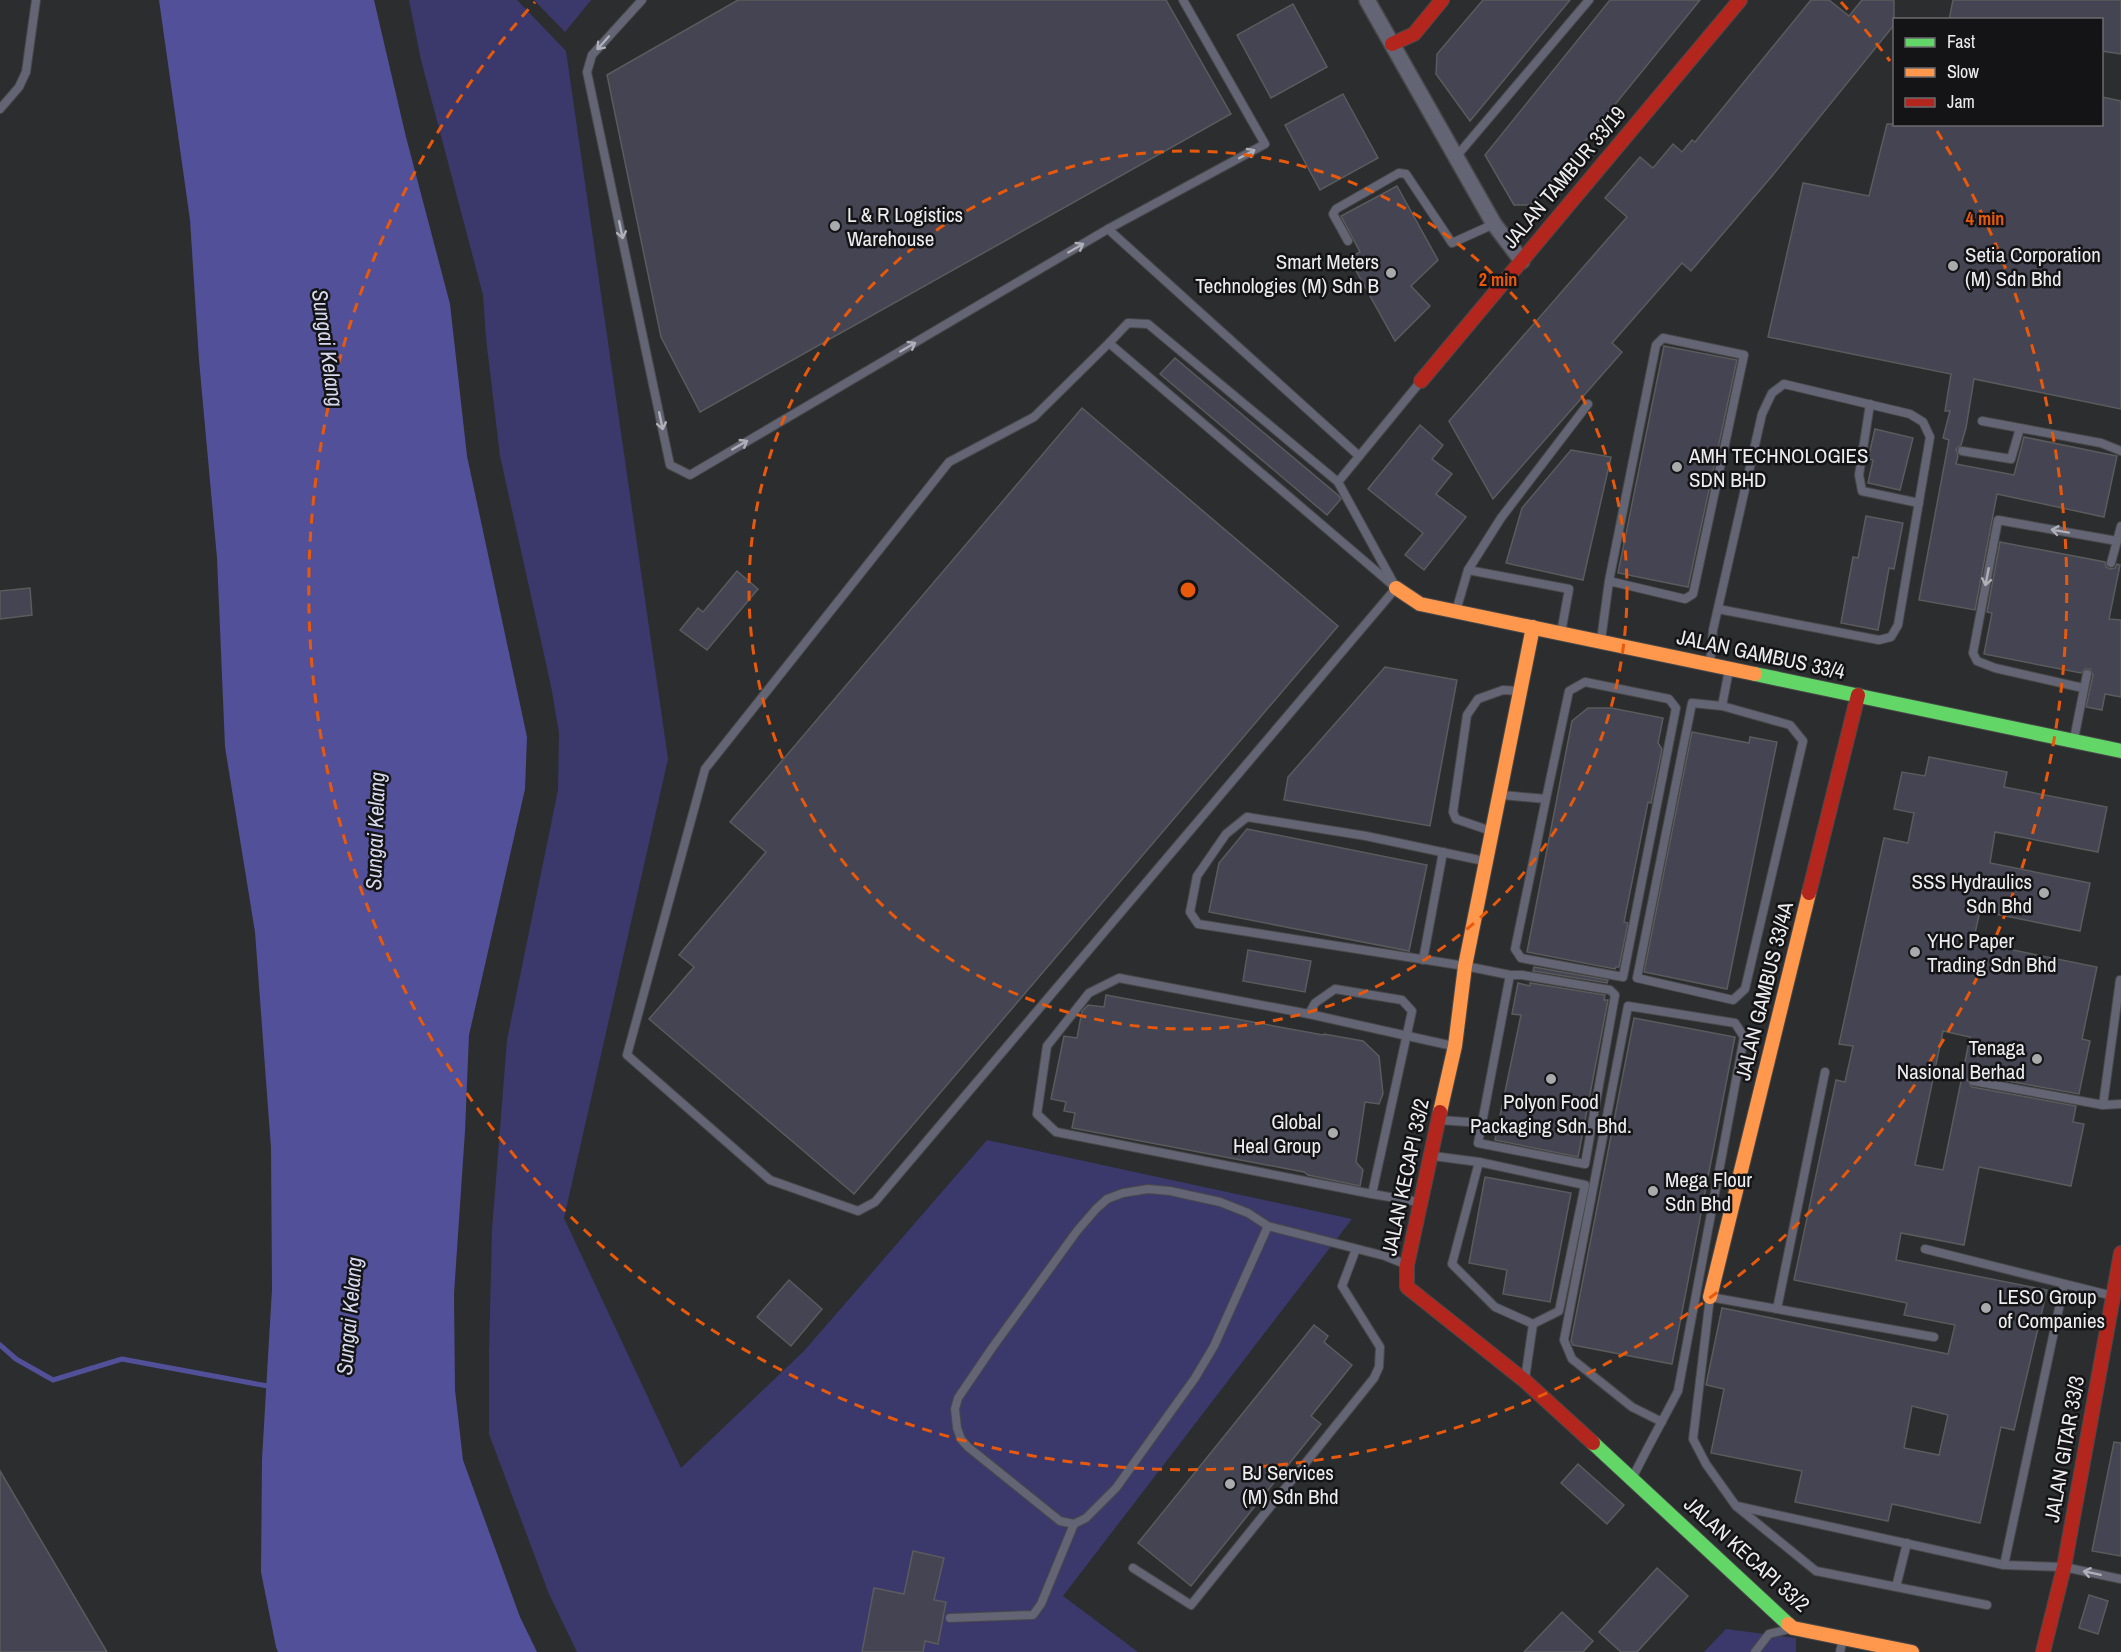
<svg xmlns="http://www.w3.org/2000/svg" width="2121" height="1652" font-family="'Archivo Narrow',sans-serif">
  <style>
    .green { fill: #3b396c }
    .water { fill: #525098 }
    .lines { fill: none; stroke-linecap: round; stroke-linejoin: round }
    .stream { stroke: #525098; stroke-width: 5 }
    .building { fill: #454452; stroke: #5a5b5c; stroke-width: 1.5; fill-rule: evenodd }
    .lane-casing { stroke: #484849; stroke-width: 10 }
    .street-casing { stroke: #484849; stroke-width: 18 }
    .fast-casing { stroke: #484849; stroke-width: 16 }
    .slow-casing { stroke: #484849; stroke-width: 16 }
    .jam-casing { stroke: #484849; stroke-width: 16 }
    .lane { stroke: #636474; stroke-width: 8 }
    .street { stroke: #636474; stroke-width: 15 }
    .fast { stroke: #63d668; stroke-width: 14 }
    .slow { stroke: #ff974d; stroke-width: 14 }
    .jam { stroke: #b3261e; stroke-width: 14 }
    .oneway { stroke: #afafb8 }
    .ring { fill: none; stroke: #e8590c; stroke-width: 3; stroke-dasharray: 10 8 }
    .poi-dot { fill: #a9aaac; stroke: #141416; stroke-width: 2 }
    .labels { text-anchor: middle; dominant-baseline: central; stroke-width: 5; stroke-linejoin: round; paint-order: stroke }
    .street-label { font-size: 21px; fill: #ededf0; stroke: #141416 }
    .poi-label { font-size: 21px; fill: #ededf0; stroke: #141416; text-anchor: start }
    .water-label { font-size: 22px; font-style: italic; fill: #d6d8ee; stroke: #141416 }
    .centre { fill: #e8590c; stroke: #141416; stroke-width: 3 }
    .ring-label { font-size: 18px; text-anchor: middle; font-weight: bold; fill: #e8590c; stroke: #141416; stroke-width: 5; stroke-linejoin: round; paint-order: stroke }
  </style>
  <rect width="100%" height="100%" fill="#2c2d2f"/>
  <g class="green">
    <path d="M409,0H517L566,51L668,759L564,1218L681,1468L804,1351L987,1140L1352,1219L1063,1596L1138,1652H577L549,1594L489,1434V1353L492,1230L507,1040L558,790L559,733L551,686L500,456L486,338L483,295L421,60Z"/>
    <path d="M534,0H591L565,32Z"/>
    <path d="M1726,1629L1796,1638V1652H1704Z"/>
  </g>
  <path class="water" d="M159,0H374L406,137L450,304L467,456L527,737L525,789L469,1035L465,1131L454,1294L455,1390L463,1460L520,1617L537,1652H278L276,1647L261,1572L262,1459L272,1289L271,1148L255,932L225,747L217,558L199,360L190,220Z"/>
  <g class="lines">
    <path class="stream" d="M0,1345L16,1359L53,1380L122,1359L273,1387"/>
  </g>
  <g class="building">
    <path d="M738,0H1166L1231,114L700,412L661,337L607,75Z"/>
    <path d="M1483,0H1570L1470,121L1436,74L1437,54Z"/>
    <path d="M1610,0H1700L1565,166L1531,205H1514L1485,155Z"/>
    <path d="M1811,0H1829L1849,16L1862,0H1894V25L1772,176L1691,271L1682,263L1612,343L1622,352L1493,499L1449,421L1627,217L1605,198L1640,157L1653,168L1673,144L1682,152L1692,140L1695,142Z"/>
    <path d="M1953,0H2121V54L2102,51V20H1949Z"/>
    <path d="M1293,4L1327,67L1271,98L1237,35Z"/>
    <path d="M1343,94L1378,158L1320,190L1285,125Z"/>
    <path d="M2102,97L2121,101V409L1974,379L1966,428L1961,445L1956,449L1958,456L1956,464L2014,475L2024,437L2117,456L2104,517L1997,494L1975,610L1919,600L1949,440L1943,438L1950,411H1945L1951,374L1768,337L1803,183L1869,196L1887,124H2102Z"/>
    <path d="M1397,186L1438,260L1411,286L1430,306L1395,341L1349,258L1360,252L1341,216Z"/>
    <path d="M1664,346L1737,360L1688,587L1618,573Z"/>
    <path d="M1175,358L1339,496L1341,499L1327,515L1160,374Z"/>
    <path d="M1082,408L1338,626L854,1194L649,1019L694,967L679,955L766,852L730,822Z"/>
    <path d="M1420,425L1443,445L1432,459L1452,474L1436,494L1466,517L1424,570L1405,555L1423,533L1368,489Z"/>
    <path d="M1875,429L1913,438L1900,490L1868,483L1873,460L1868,459Z"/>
    <path d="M1571,450L1611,457L1583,580L1506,563L1522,508Z"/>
    <path d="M1866,516L1903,523L1894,569L1889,568L1878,630L1841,623L1853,557L1858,558Z"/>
    <path d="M2000,542L2105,562L2106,567L2110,569L2115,568L2117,564L2120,565L2109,619L2121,620V697L2105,694L2102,710L2086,707L2093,675L2090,669H2085L2081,673L1984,654L1992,613L1987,612Z"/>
    <path d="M737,571L758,589L707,650L680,630L698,608L703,612Z"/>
    <path d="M30,588L32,615L0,619V591Z"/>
    <path d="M1385,667L1457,680L1430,826L1284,800L1288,777Z"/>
    <path d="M1588,708H1611L1663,718L1658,743L1662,749L1651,803L1648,802L1624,922L1628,923L1619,967H1616L1615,969L1527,952L1572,721Z"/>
    <path d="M1692,732L1749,743L1750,737L1777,742L1727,989L1644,972Z"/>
    <path d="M1929,757L2007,772L2004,787L2107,807L2098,852L1995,832L1990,863L2090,883L2080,931L1980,911L1973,942L2097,967L2082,1039L2090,1041L2079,1094L1974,1075L1969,1077L1967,1080L1972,1087L2076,1106L2073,1122L2084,1124L2071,1186L1979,1167L1964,1245L1901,1233L1896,1260L2047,1290L2014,1430L2001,1427L1980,1523L1892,1504L1888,1521L1795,1502L1802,1471L1711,1453L1724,1389L1706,1385L1722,1308L1948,1354L1955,1325L1904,1315L1907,1303L1794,1280L1836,1080L1845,1082L1853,1046L1839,1044L1884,838L1908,843L1914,813L1894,809L1902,772L1925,776ZM1943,1031L1970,1037L1943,1170L1915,1165ZM1912,1406L1948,1415L1939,1455L1904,1448Z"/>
    <path d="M1247,829L1427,865L1409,951L1209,912L1219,863Z"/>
    <path d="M1248,950L1311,961L1305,992L1243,981Z"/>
    <path d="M1534,967L1608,980L1607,983L1533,971Z"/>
    <path d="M1518,983L1530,986V983L1605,995L1604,1000H1608L1578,1157L1495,1140L1521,1015L1512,1014Z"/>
    <path d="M1106,995L1323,1035L1324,1034L1363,1041L1379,1056L1383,1094L1379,1104L1365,1102L1356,1162L1363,1170L1360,1186L1308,1175L1304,1172L1072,1128L1075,1113L1064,1111L1066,1102L1051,1099L1064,1036L1077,1038L1082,1011L1088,1005L1104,1007Z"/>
    <path d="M1634,1018L1735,1037L1672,1364L1573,1345L1571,1341Z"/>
    <path d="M1485,1177L1571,1193L1550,1302L1503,1294L1507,1270L1469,1263Z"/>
    <path d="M789,1280L822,1309L791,1346L757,1317Z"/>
    <path d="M1314,1325L1328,1336L1324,1342L1352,1365L1311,1416L1321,1424L1191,1586L1138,1543Z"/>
    <path d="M2114,1442L2121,1443V1556L2092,1551Z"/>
    <path d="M1578,1464L1624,1505L1607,1524L1561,1483Z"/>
    <path d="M0,1471L107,1652H0Z"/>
    <path d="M913,1551L944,1558L934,1600L946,1602L938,1644L925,1641L923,1652H862L874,1588L904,1594Z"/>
    <path d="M1657,1568L1688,1596L1637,1652H1621L1599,1632Z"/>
    <path d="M2089,1595L2108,1601L2098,1634L2079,1628Z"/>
    <path d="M1562,1612L1593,1641L1583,1652H1524Z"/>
  </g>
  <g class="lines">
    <g class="lane-casing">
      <g id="lane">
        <path d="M642,0L592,55L587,72L670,465L690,475L1108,229L1265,144L1183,0"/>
        <path d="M0,109L19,87L26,72L36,0"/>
        <path d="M1455,158L1589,0"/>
        <path d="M1108,229L1359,456"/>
        <path d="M1348,241L1333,214L1336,209L1399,173L1406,174L1452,243L1494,224"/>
        <path d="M1109,343L1396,588L875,1202L858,1211L770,1180L627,1055L705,769L949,462L1034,417Z"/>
        <path d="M1109,343L1128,323L1148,324L1338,482L1394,584"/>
        <path d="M1870,404L1859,475L1862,491L1919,503"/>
        <path d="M1982,421L2101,443L2121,451"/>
        <path d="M1962,451L2011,459L2020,428"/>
        <path d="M1338,482L1421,381"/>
        <path d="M2111,563L2121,526"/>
        <path d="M1468,570L1569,589L1561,633"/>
        <path d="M1456,611L1468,570L1501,518L1588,404"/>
        <path d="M1601,640L1609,581L1656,345L1663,338L1744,355L1693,594L1685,599L1609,581"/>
        <path d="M1710,663L1713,630L1762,414L1772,393L1784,384L1910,414L1923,422L1930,437L1898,625L1891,637L1879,640L1718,609"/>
        <path d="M2083,688L1995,668L1977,661L1973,653L1998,520L2117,541"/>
        <path d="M1722,706L1692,703L1637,978L1733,1000L1745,989L1803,741L1790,725L1722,706L1729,670"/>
        <path d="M2074,739L2087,674"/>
        <path d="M1502,795L1546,799L1569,691L1585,682L1669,699L1676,708L1623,977L1521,958L1515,949L1546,799"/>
        <path d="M1491,831L1456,819L1453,812L1467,715L1478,699L1503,690L1518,691"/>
        <path d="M1484,861L1366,836L1247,817L1226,834L1197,876L1190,912L1198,924L1465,966L1510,975"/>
        <path d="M1423,960L1443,852"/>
        <path d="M2120,980L2103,1105L2121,1104"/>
        <path d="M1309,1014L1315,1003L1335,989L1402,1000L1412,1011L1372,1194"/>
        <path d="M1973,1081L2103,1105"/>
        <path d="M1439,1120L1482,1123L1510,975H1522L1610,990L1615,995L1585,1164L1478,1143L1482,1123"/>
        <path d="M1433,1156L1479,1162"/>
        <path d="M1419,1202L1372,1194L1056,1132L1037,1114L1047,1046L1089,993L1119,978L1309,1014L1453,1046"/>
        <path d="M1268,1226L1214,1346L1195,1378L1116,1488L1086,1518L1074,1524L1060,1521L968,1447L961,1439L957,1428L955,1409L958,1398L992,1348L1077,1231L1096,1209L1107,1199L1123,1193L1148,1189L1170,1191L1220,1202L1248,1213L1268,1226L1385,1256L1405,1264"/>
        <path d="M1925,1249L2113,1296"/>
        <path d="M1777,1309L1825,1072"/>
        <path d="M1934,1337L1710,1297L1693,1439L1706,1464L1736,1506L1816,1571L1987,1605"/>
        <path d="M1525,1379L1533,1324L1559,1311L1585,1185L1479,1162L1452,1264L1495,1307L1533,1324"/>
        <path d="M1633,1477C1647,1448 1663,1420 1678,1391L1744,1037L1735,1023L1628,1006L1564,1340L1572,1359L1632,1407L1662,1422"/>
        <path d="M1737,1506L2004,1565L2064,1567L2121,1579"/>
        <path d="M2004,1565L2064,1285"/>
        <path d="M1133,1568L1191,1605L1374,1378L1379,1367L1380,1347L1342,1286L1356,1249"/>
        <path d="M1896,1587L1907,1543"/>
        <path d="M950,1618L1033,1615L1041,1604L1074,1524"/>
        <path d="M1755,1652L1769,1634L1789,1629"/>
        <path d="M1840,1652L1843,1639"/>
      </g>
    </g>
    <g class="street-casing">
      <path id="street" d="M1367,0L1494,224L1522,261"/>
    </g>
    <g class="fast-casing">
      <g id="fast">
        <path d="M1755,674L2121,751"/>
        <path d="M1593,1443L1788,1624"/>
      </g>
    </g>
    <g class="slow-casing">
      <g id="slow">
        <path d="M1396,588L1420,604L1755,674"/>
        <path d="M1440,1112L1455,1046L1465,966L1533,627"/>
        <path d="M1710,1297L1809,893"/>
        <path d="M1788,1624L1793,1628L1912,1652"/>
      </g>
    </g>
    <g class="jam-casing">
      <g id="jam">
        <path d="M1392,44L1414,34L1442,0"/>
        <path d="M1421,381L1740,0"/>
        <path d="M1809,893L1858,695"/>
        <path d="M1440,1112L1407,1265V1287L1525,1381L1593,1443"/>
        <path d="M2043,1652L2064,1567L2121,1253"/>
      </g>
    </g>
    <use href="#lane" class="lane"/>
    <use href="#street" class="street"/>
    <use href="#fast" class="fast"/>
    <use href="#slow" class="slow"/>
    <use href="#jam" class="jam"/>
  </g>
  <defs><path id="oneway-shaft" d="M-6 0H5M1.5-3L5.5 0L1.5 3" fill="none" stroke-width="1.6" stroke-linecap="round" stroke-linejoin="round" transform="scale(1.5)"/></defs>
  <g class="oneway">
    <use href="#oneway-shaft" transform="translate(603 43) rotate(132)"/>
    <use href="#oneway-shaft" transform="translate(1247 154) rotate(-28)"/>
    <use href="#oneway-shaft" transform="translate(621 230) rotate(78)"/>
    <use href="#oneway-shaft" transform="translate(1076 248) rotate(-30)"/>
    <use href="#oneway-shaft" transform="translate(908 347) rotate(-30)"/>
    <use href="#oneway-shaft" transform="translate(661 421) rotate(78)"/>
    <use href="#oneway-shaft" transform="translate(740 445) rotate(-30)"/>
    <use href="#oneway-shaft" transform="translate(2060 531) rotate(-170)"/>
    <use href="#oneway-shaft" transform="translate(1987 577) rotate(101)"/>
    <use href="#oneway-shaft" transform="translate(2092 1573) rotate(-168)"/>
  </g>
  <g class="ring">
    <circle cx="1188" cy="590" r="439"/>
    <path d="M1841 2A879 879 0 0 1 1890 61M1937 131A879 879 0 1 1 535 2"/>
  </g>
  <g class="poi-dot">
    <circle cx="835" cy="226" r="6"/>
    <circle cx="1953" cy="266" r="6"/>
    <circle cx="1391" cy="273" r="6"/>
    <circle cx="1677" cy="467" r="6"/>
    <circle cx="2044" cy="893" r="6"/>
    <circle cx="1915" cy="952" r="6"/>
    <circle cx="2037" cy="1059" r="6"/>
    <circle cx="1551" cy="1079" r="6"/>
    <circle cx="1333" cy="1133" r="6"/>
    <circle cx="1653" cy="1191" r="6"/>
    <circle cx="1986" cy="1308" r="6"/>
    <circle cx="1230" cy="1484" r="6"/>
  </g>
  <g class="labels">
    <g class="street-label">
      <text transform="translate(1564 177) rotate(-50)">JALAN TAMBUR 33/19</text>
      <text transform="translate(1761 654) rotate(12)">JALAN GAMBUS 33/4</text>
      <text transform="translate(1764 991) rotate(-76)">JALAN GAMBUS 33/4A</text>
      <text transform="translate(1405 1177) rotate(-78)">JALAN KECAPI 33/2</text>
      <text transform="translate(2064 1449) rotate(-80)">JALAN GITAR 33/3</text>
      <text transform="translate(1747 1554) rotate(42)">JALAN KECAPI 33/2</text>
    </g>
    <g class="poi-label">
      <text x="847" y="214">L &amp; R Logistics<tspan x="847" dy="24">Warehouse</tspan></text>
      <text x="1965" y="254">Setia Corporation<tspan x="1965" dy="24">(M) Sdn Bhd</tspan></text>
      <text x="1379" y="261" text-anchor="end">Smart Meters<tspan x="1379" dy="24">Technologies (M) Sdn B</tspan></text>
      <text x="1689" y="455">AMH TECHNOLOGIES<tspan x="1689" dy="24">SDN BHD</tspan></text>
      <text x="2032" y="881" text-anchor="end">SSS Hydraulics<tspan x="2032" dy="24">Sdn Bhd</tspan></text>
      <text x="1927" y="940">YHC Paper<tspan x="1927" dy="24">Trading Sdn Bhd</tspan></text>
      <text x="2025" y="1047" text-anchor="end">Tenaga<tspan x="2025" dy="24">Nasional Berhad</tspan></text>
      <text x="1551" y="1101" text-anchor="middle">Polyon Food<tspan x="1551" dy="24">Packaging Sdn. Bhd.</tspan></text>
      <text x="1321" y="1121" text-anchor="end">Global<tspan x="1321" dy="24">Heal Group</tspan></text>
      <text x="1665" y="1179">Mega Flour<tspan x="1665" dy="24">Sdn Bhd</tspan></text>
      <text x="1998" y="1296">LESO Group<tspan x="1998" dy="24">of Companies</tspan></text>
      <text x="1242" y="1472">BJ Services<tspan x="1242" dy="24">(M) Sdn Bhd</tspan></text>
    </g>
    <g class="water-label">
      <text transform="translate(328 348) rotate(82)">Sungai Kelang</text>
      <text transform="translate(375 831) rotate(-88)">Sungai Kelang</text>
      <text transform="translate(349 1316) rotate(-85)">Sungai Kelang</text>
    </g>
  </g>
  <circle cx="1188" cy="590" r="9" class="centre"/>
  <g class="ring-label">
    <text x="1985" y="225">4 min</text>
    <text x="1498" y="286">2 min</text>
  </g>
  <rect x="1893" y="18" width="210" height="108" fill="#141416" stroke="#6b6b6d" stroke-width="1.5"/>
  <rect x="1905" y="38" width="30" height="9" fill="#63d668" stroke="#6b6b6d" stroke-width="1.5"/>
  <text x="1947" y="48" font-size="18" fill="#ededf0">Fast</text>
  <rect x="1905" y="68" width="30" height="9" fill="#ff974d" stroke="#6b6b6d" stroke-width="1.5"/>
  <text x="1947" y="78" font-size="18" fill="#ededf0">Slow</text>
  <rect x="1905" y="98" width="30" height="9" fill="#b3261e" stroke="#6b6b6d" stroke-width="1.5"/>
  <text x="1947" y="108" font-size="18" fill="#ededf0">Jam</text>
</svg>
